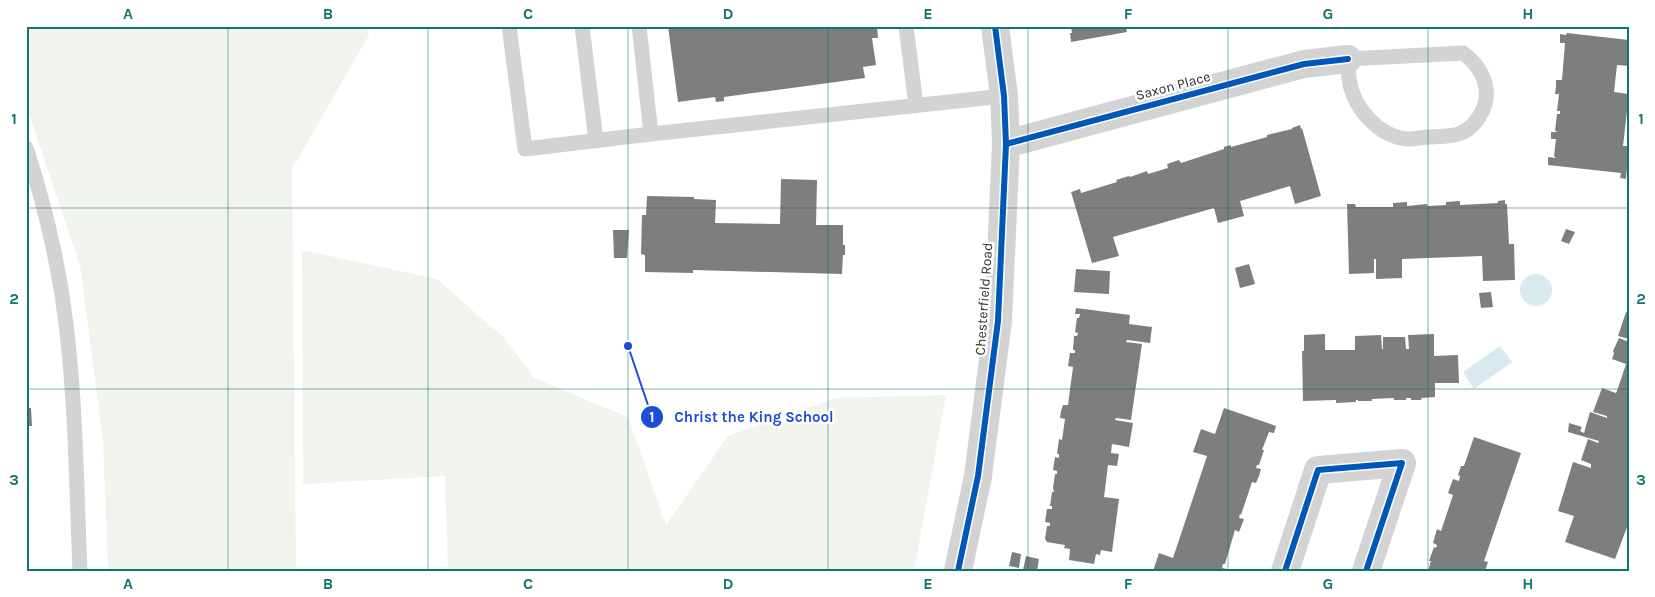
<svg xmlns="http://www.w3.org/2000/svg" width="1655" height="597" font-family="Karla,sans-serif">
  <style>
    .green { fill: #f1f4ec }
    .water { fill: #d9e9f0 }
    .building { fill: #7e7e7e }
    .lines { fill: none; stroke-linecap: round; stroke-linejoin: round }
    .service { stroke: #d3d3d3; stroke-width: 15 }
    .minor { stroke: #d3d3d3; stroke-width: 28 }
    .cycleway-casing { stroke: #fff; stroke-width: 9 }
    .cycleway { stroke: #0057b8; stroke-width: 6 }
    .grid { fill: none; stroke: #0f766e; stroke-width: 1; stroke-opacity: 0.55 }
    .labels { text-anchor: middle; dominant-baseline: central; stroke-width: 5; stroke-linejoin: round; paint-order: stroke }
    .street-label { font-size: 14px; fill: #2e2e2e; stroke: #fff }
    .leader { fill: none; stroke: #1d4ed8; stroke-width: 2 }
    .callout-dot { fill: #1d4ed8; stroke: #fff; stroke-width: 2 }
    .mark-label { font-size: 15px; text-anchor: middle; font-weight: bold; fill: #fff }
    .callout-label { font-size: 15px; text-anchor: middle; font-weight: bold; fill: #1d4ed8; stroke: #fff; stroke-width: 5; stroke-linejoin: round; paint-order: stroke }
    .neatline { fill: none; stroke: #0f766e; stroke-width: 2 }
    .grid-label { font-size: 16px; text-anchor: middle; font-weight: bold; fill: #0f766e }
  </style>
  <rect width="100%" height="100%" fill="#fff"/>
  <g class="green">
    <path d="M26,26H367L369,35L292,169L296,571H108L103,441L80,265L26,105Z"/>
    <path d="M302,250L437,279L503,337L534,378L628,417L666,525L728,436L836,398L946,395L914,571H448L445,476L303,484Z"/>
  </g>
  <g class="water">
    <circle cx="1536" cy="290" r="16"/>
    <path d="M1500,346L1512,362L1474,389L1463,372Z"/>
  </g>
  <g class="building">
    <path d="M668,26H877L878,38H872L876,65L863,67L865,78L724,97V101L716,102L715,97L678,102Z"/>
    <path d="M1071,26H1126L1127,32L1071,42L1070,33H1072Z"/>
    <path d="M1567,33L1629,40V66L1617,65L1614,92L1629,94L1623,146H1629L1626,179L1620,178L1621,173L1548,165V157L1556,158L1554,156L1556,139H1551V132H1558L1555,131L1557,114H1560V111H1557L1559,94H1555L1556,86V80H1562L1565,43H1560V34L1566,35Z"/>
    <path d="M1300,125L1301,129L1302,128L1321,196L1295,204L1290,186L1240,201L1244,216L1218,223L1214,208L1113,237L1119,256L1092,263L1071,192L1080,189L1081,193L1117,182L1116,180L1129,176L1130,177L1147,171L1148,174L1168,168L1167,164L1179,160L1181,163L1224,149V147L1231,145V147L1267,137V135L1292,129V128Z"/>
    <path d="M781,179L817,180L816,225H843V245H845V255H843L842,274L693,270V273L645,272V255L641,254L642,215H646L647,196L694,197V199L716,200L715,223L780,224Z"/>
    <path d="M1505,200V204H1507L1509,244H1514L1515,280L1483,281L1482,256L1402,259V278L1376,279V259H1374V273L1349,274L1347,204H1355L1356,207H1393V203L1407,202V206L1427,204V206L1446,205V202L1460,201V205L1498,203V201Z"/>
    <path d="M1566,229L1575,232L1569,244L1561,241Z"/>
    <path d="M613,230H629L627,258H614Z"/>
    <path d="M1249,264L1255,284L1240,288L1235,268Z"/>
    <path d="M1076,269L1110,271L1109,294L1074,292Z"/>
    <path d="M1491,292L1493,307L1481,308L1479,293Z"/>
    <path d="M1076,308L1130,315L1129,324L1152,327L1150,343L1127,340L1126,342L1142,344L1131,420L1116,418L1115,420L1133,423L1129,447L1112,444L1111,453L1119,454L1117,466L1108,465L1104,497L1119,499L1112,552L1101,550L1100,555L1096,554L1094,564L1069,560L1070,549L1064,548L1065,545L1047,542L1045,539L1047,526H1050V523L1045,522L1047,509H1052V506H1050L1052,492H1054L1053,488L1055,474H1057V471L1053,470L1055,457L1059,458V454H1057L1059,439L1062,440L1065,419L1060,418L1061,411L1063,405H1068L1073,367L1068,366L1070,353H1075V350H1073L1074,336H1077L1078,333L1075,332L1077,318H1079L1080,314H1075Z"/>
    <path d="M1626,312L1629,313V339L1618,336Z"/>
    <path d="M1325,334V350H1355V336L1381,335L1382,349H1383V337H1405L1406,349H1409L1408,335L1434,334V356L1458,355L1459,383H1435V397L1422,398L1421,400H1411V398H1406V400H1394V398L1372,399V401H1358V400H1356V402L1336,403V400L1303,401L1302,351H1304V335Z"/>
    <path d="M1619,338L1629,342V522L1615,559L1565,542L1574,516L1558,511L1573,462L1591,468V464L1581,460L1588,439L1598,443L1599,441L1568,432L1569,423L1582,427L1580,431L1584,433L1590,412L1607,418V416L1593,412L1602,388L1616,393L1617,391L1626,364L1612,359L1614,353L1613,351Z"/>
    <path d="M26,408H31L32,426H26Z"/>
    <path d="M1224,408L1276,426L1274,433L1269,432L1262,450H1264L1259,465H1257L1256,468L1261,469L1259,476L1256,483L1252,482L1241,515L1240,514L1239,518L1244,519L1239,532L1235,530L1225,564H1223L1222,568L1227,569L1226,571H1153L1159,553L1173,558L1207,456L1193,452L1201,429L1215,434Z"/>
    <path d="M1474,437L1521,453L1484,561L1488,562L1485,571H1428L1431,561H1429L1434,547L1436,548L1437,545L1433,543L1437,529L1441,531L1453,495L1448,493L1453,479L1459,481L1460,476L1458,475L1461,466H1464Z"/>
    <path d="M1012,552L1021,554L1019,568L1009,566Z"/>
    <path d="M1026,556L1039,559L1037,571L1023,570Z"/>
  </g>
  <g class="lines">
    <g class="service">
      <path d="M509,26L525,149L651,134L1004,96"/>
      <path d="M582,26L596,141"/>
      <path d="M639,26L651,134"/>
      <path d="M906,26L916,106"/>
      <path d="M1463,53C1486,70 1495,97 1476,121C1472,126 1466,131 1461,133C1453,137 1440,136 1431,137C1424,137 1415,139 1408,139C1379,137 1352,107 1349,78C1348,72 1348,65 1348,59Z"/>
      <path d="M26,148C42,196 54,245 62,295C76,386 76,479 80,571"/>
    </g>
    <g class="minor">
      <path d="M1006,144L1304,64L1348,59"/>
      <path d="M958,571L978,476L998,321L1006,144L1004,96L995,26"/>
      <path d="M1285,571L1318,470L1402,463L1366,571"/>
    </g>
    <g class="cycleway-casing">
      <g id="cycleway">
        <path d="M1006,144L1304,64L1348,59"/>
        <path d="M958,571L978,476L998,321L1006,144L1004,96L995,26"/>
        <path d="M1285,571L1318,470L1402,463L1366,571"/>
      </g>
    </g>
    <use href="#cycleway" class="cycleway"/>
  </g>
  <path class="grid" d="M228,26V571M428,26V571M628,26V571M828,26V571M1028,26V571M1228,26V571M1428,26V571M26,208H1629M26,389H1629"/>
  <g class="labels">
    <g class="street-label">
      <text transform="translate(1173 86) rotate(-15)">Saxon Place</text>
      <text transform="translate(984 299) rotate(-86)">Chesterfield Road</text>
    </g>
  </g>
  <path class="leader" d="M628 346L652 417"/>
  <g class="callout-dot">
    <circle cx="628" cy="346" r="5"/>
    <circle cx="652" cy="417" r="12"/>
  </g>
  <g class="mark-label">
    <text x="652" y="422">1</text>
  </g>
  <g class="callout-label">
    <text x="754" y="422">Christ the King School</text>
  </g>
  <rect width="1655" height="597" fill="none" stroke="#ffffff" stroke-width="55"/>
  <rect x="28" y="28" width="1600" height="542" class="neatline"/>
  <g class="grid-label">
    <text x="128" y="19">A</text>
    <text x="328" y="19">B</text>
    <text x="528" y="19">C</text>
    <text x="728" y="19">D</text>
    <text x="928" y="19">E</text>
    <text x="1128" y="19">F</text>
    <text x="1328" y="19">G</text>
    <text x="1528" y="19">H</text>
    <text x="14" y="124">1</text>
    <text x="1641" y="124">1</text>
    <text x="14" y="304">2</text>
    <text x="1641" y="304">2</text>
    <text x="14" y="485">3</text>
    <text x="1641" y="485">3</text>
    <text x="128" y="589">A</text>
    <text x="328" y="589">B</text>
    <text x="528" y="589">C</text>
    <text x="728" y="589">D</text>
    <text x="928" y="589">E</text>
    <text x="1128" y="589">F</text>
    <text x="1328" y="589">G</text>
    <text x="1528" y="589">H</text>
  </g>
</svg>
